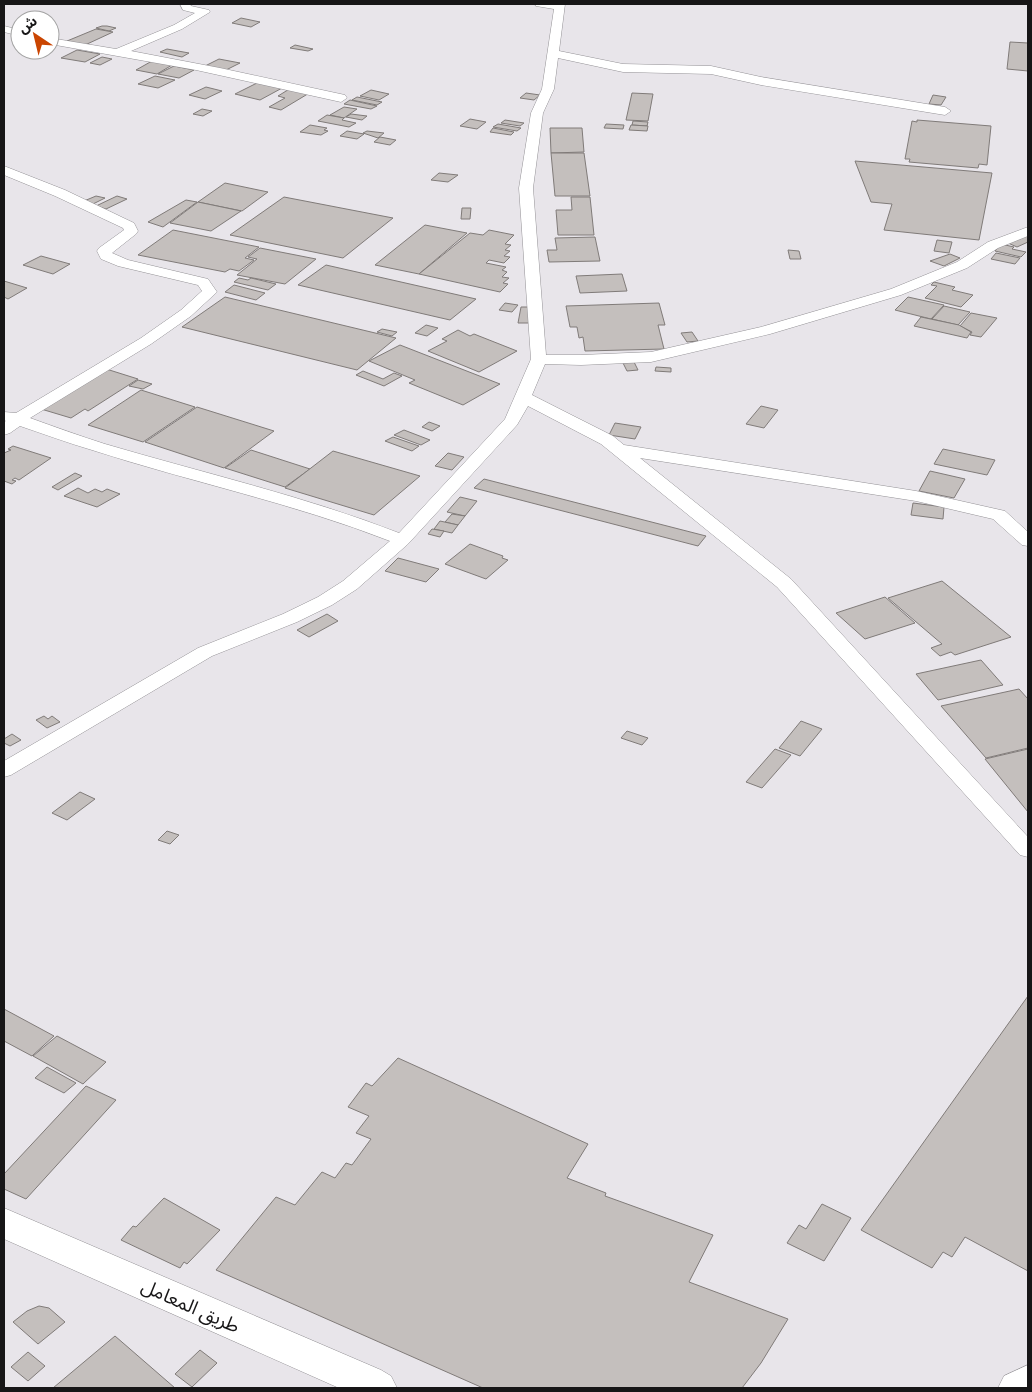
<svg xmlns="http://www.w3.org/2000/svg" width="1032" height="1392" font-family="'PT Serif','Noto Sans Arabic',serif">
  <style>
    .building { fill: #c4bfbd; stroke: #807b79 }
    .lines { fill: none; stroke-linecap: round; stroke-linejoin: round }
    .minor-casing { stroke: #949296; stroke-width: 1 }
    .secondary-casing { stroke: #949296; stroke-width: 1 }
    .minor { fill: #fff; fill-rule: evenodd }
    .secondary { fill: #fff; fill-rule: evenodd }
    .labels { text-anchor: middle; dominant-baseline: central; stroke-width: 4.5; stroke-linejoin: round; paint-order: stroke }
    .near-street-label { font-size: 19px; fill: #171617; stroke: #fff }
  </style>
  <rect width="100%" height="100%" fill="#e8e5ea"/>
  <g class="building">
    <path d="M241,18L260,22L251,27L232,23Z"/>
    <path d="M102,26H107L116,28L109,31L96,28Z"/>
    <path d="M96,29L113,32L85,45L67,41Z"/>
    <path d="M1010,42L1028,43V71L1007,69Z"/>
    <path d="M295,45L313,49L308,51L290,48Z"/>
    <path d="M167,49L189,53L182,57L160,52Z"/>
    <path d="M77,50L100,54L85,62L61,58Z"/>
    <path d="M102,57L112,59L100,65L90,63Z"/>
    <path d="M219,59L240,63L226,70L205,66Z"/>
    <path d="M152,61L172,65L157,74L136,70Z"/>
    <path d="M174,66L194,70L179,78L158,74Z"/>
    <path d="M155,76L175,80L158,88L138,84Z"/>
    <path d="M259,82L284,87L260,100L235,94Z"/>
    <path d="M206,87L222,91L205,99L189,95Z"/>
    <path d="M291,88L311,92L281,110L269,107L285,98L278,96Z"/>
    <path d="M371,90L389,94L379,100L360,96Z"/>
    <path d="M526,93L540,95L534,100L520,98Z"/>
    <path d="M632,93L653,94L648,121L626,120Z"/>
    <path d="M933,95L946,97L941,105L929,104Z"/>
    <path d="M357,97L382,102L377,105L352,100Z"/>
    <path d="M350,100L377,106L371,109L344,104Z"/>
    <path d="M344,107L357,109L344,118L330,115Z"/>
    <path d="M202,109L212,111L203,116L193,114Z"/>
    <path d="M351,114L367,116L362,120L346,117Z"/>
    <path d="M327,115L344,118L342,120L356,123L349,127L318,121Z"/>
    <path d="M470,119L486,122L477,129L460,126Z"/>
    <path d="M505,120L524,123L520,126L501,123Z"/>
    <path d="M917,120L991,126L987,165L979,164L978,168L909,162L910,159H905L912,121L917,122Z"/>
    <path d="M633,121L648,122L647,126L632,125Z"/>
    <path d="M498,124L521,128L517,131L493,127Z"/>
    <path d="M606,124L624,125L623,129L604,128Z"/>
    <path d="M310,125L327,128L324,130L328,131L321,135L300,132Z"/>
    <path d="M631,125L648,126L647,131L629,130Z"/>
    <path d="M493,128L514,132L511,135L490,132Z"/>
    <path d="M550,128H582L584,152L551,153Z"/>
    <path d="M347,131L364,134L357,139L340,136Z"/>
    <path d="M367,131L384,133L378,138L363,133Z"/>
    <path d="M380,137L396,140L390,145L374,142Z"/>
    <path d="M551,153H584L590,196H555Z"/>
    <path d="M855,161L992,173L979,240L884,230L892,204L871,202Z"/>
    <path d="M439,173L458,175L448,182L431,180Z"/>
    <path d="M225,183L268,192L242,211L198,202Z"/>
    <path d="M96,196L105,198L93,204L84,201Z"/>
    <path d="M117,196L127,199L106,209L96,206Z"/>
    <path d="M284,197L393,218L343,258L230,235Z"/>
    <path d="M571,197H590L594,235H558L556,210H572Z"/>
    <path d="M186,200L197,202L163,227L148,222Z"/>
    <path d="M198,202L241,211L211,231L170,223Z"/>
    <path d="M462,208H471L470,219H461Z"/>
    <path d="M425,225L467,233L419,274L375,265Z"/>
    <path d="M173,230L259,247L245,258L254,260L239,271L230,269L225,272L138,255Z"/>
    <path d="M489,230L514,235L505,244L511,245L505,250L510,251L504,256L510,257L504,263L489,260L486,263L506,267L502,270L507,272L502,277L509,278L503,283L508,284L500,292L419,274L470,233L483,235Z"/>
    <path d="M1028,235V242L1017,247L1008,243Z"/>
    <path d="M595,237L600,261L549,262L547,250H557L555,238Z"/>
    <path d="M937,240L952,242L949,253L934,251Z"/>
    <path d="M1001,244L1014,247L1012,249L1026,252L1021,257L995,251Z"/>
    <path d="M260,248L316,259L285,284L237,275L257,259L248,257Z"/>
    <path d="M788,250L799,251L801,259H790Z"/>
    <path d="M996,253L1020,258L1015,264L991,259Z"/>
    <path d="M950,254L960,258L944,266L930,261Z"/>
    <path d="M41,256L70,264L53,274L23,265Z"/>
    <path d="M326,265L476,299L450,320L298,285Z"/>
    <path d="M622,274L627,291L580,293L576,276Z"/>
    <path d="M239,278L248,280L251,278L276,284L268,290L234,282Z"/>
    <path d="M4,281L27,288L8,299L4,297Z"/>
    <path d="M934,282L955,287L952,290L973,295L961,307L925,298L937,286L931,285Z"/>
    <path d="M234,285L265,293L256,300L225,292Z"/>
    <path d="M225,297L396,338L357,370L182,327Z"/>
    <path d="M908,297L944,305L931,319L895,310Z"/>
    <path d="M505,303L518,305L512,312L499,310Z"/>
    <path d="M659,303L665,325H658L664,349L585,351L583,337L579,338L577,327H570L566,306Z"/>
    <path d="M944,306L970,312L958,325L932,319Z"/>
    <path d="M521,307H532L529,323H518Z"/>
    <path d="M971,313L997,318L981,337L970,335L972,332L960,326Z"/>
    <path d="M921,317L959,325L971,332L967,338L914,326Z"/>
    <path d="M426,325L438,328L427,336L415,333Z"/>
    <path d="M382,329L397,332L392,336L377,332Z"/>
    <path d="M458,330L470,336L474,334L517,351L479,372L428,351L447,341L442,339Z"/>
    <path d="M692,332L698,341L687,342L681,333Z"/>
    <path d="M400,345L500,384L463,405L409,383L415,380L369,361Z"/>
    <path d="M634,362L638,370L627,371L623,363Z"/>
    <path d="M656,367L671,368V372L655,371Z"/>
    <path d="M103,368L138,379L88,411L85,409L71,418L41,409Z"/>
    <path d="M363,371L383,379L394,373L402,376L384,386L356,375Z"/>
    <path d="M138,380L152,384L143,389L129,386Z"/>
    <path d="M141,390L195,407L143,442L88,425Z"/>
    <path d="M761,406L778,410L764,428L746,424Z"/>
    <path d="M197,407L274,431L224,468L145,442Z"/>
    <path d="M429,422L440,426L432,431L422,427Z"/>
    <path d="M615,423L641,427L635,439L609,435Z"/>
    <path d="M404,430L430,440L421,445L394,435Z"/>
    <path d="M393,437L419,446L412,451L385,441Z"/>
    <path d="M13,446L51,458L19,480L15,478L12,480L16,481L12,484L4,481V453L11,450L8,449Z"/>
    <path d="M943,449L995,460L987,475L934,464Z"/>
    <path d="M251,450L310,469L285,487L225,468Z"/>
    <path d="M333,451L420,476L374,515L285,488Z"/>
    <path d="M448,453L464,457L452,470L435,466Z"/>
    <path d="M930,471L965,479L954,498L919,491Z"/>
    <path d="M75,473L82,476L58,490L52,487Z"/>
    <path d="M484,479L706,536L698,546L474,488Z"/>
    <path d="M78,488L88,493L95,489L102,492L107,489L120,494L97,507L64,496Z"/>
    <path d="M460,497L477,501L465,516L447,512Z"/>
    <path d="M913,503L944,507L943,519L911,515Z"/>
    <path d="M452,514L465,516L458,525L445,522Z"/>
    <path d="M440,521L458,525L452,533L434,529Z"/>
    <path d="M432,529L444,531L440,537L428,534Z"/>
    <path d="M470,544L503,556L502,558L508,560L486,579L445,564Z"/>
    <path d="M398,558L439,569L426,582L385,571Z"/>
    <path d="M942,581L1011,637L955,655L951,652L940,656L931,648L942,644L888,598Z"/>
    <path d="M885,597L915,623L865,639L836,613Z"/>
    <path d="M327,614L338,621L309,637L297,630Z"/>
    <path d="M981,660L1003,685L938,700L916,674Z"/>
    <path d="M1019,689L1028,699V748L986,758L941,706Z"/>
    <path d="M44,716L48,719L52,716L60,722L47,728L36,720Z"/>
    <path d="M801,721L822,729L800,756L779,748Z"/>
    <path d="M627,731L648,738L642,745L621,738Z"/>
    <path d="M12,734L21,740L10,746L4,743V739Z"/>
    <path d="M775,749L791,755L762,788L746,782Z"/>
    <path d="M1028,749V812L985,759Z"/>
    <path d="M80,792L95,799L67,820L52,813Z"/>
    <path d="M167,831L179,835L170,844L158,840Z"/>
    <path d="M1028,996V1271L965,1237L952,1257L943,1252L932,1268L861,1230Z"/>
    <path d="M4,1009L54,1036L32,1056L4,1041Z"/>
    <path d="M57,1036L106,1062L83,1084L33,1056Z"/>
    <path d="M398,1058L588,1144L567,1178L606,1193L605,1196L713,1235L689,1282L788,1319L761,1363L742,1388H483L216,1270L276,1197L295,1205L322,1172L335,1178L346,1163L352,1165L371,1139L356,1133L369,1116L348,1107L366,1083L372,1086Z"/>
    <path d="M47,1067L76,1083L64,1093L35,1078Z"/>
    <path d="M86,1086L116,1100L26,1199L4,1189V1174Z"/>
    <path d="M164,1198L220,1230L187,1264L184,1262L180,1268L121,1240L133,1226L136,1227Z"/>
    <path d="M822,1204L851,1218L824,1261L787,1243L799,1225L806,1229Z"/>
    <path d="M39,1306L49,1308L65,1322L38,1344L13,1322L27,1311Z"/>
    <path d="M115,1336L175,1388H53Z"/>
    <path d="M200,1350L217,1363L192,1387L175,1374Z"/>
    <path d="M28,1352L45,1366L28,1381L11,1367Z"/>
  </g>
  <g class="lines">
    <g class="minor-casing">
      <g id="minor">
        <path d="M180,4H190L191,6L209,10L210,12L182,29L131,51L220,68L345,95L347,98L341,102L196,70L50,44V38L116,49L174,25L195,13L183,10Z"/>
        <path d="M535,4H565L559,51L623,64L711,66L761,77L945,107L951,111L945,115L761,85L711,74L623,72L558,58L554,89L543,113L533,188L546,355H581L651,352L761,327L891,289L957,262L988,242L1028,227V236L998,248L967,268L901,295L770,334L651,362L581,365L545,364L532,395L613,436L624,445L916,491L1005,511L1028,532V546L1022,545L993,519L916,501L640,458L791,579L1028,837V857L1020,855L777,587L601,444L528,406L517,425L408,544L357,589L332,605L297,622L212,656L11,775L4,777V761L198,648L283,614L318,597L343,581L390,541C293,503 191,482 92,450C68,443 44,434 20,426L10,433L4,435V422L6,421L4,420V412L16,413L141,338L181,310L202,291L198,285L118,266L101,259L97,251L99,248L124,230L123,228L55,196L4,175V166L65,190L134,223L138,231L136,234L112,253L128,260L208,279L217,292L191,316L151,344L30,418C55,427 80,436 105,444C203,473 304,496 399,533L505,419L531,359L519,188L531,113L542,89L554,9L536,6Z"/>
        <path d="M4,26L20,30V36L4,32Z"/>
      </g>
    </g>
    <g class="secondary-casing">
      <g id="secondary">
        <path d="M4,1208L381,1370L391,1376L397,1388H339L4,1239Z"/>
        <path d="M1028,1365V1388H998L1004,1376Z"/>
      </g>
    </g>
    <use href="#minor" class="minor"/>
    <use href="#secondary" class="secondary"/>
  </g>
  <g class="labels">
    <g class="near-street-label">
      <text transform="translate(191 1305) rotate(24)">طريق المعامل</text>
    </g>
  </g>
  <rect width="1032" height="1392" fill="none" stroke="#171617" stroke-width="10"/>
  <g transform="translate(35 35) rotate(325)"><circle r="24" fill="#ffffff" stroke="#a2a2a2"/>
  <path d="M0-4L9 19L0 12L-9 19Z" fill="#ca4501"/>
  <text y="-8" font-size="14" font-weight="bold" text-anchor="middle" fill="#171617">ش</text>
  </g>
</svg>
